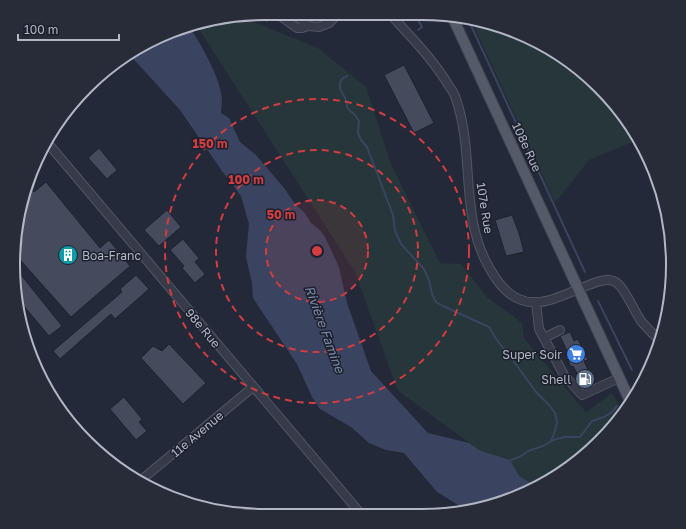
<svg xmlns="http://www.w3.org/2000/svg" width="686" height="529" font-family="'Golos Text',sans-serif">
  <style>
    .green { fill: #26363a }
    .water { fill: #3a4460 }
    .lines { fill: none; stroke-linecap: round; stroke-linejoin: round }
    .stream { stroke: #3a4460; stroke-width: 2 }
    .building { fill: #454b5d; stroke: #1e222f }
    .minor-casing { stroke: #525663; stroke-width: 10 }
    .major-casing { stroke: #404452; stroke-width: 12 }
    .minor { stroke: #373b49; stroke-width: 8 }
    .major { stroke: #555a69; stroke-width: 10 }
    .ring { fill: none; stroke: #d13d40; stroke-width: 2; stroke-dasharray: 7 5 }
    .labels { text-anchor: middle; dominant-baseline: central; stroke-width: 3; stroke-linejoin: round; paint-order: stroke }
    .street-label { font-size: 12px; fill: #b2b6c5; stroke: #1c202d }
    .poi-label { font-size: 12px; fill: #b2b6c5; stroke: #1c202d; text-anchor: end }
    .water-label { font-size: 13px; font-style: italic; fill: #7c88aa; stroke: #1c202d }
    .rim { fill: none; stroke: #b2b6c5; stroke-width: 2 }
    .centre { fill: #d13d40; stroke: #1c202d; stroke-width: 2 }
    .ring-label { font-size: 12px; text-anchor: middle; font-weight: bold; fill: #d13d40; stroke: #1c202d; stroke-width: 3; stroke-linejoin: round; paint-order: stroke }
  </style>
  <rect width="100%" height="100%" fill="#232938"/>
  <g class="green">
    <path d="M239,16L318,48L366,87L391,164L440,263L461,264L487,297L522,323L524,338L586,412L612,393L623,412L561,474L536,486L519,476L509,460L481,451L398,391L355,272L195,23L199,22Z"/>
    <path d="M471,20L502,26L574,65L631,125L638,143L635,141L589,160L555,203Z"/>
  </g>
  <path class="water" d="M189,26C201,44 221,79 222,100C222,104 221,109 221,113L229,118L240,142L256,155L284,188L295,204L305,213L311,223L320,230L325,237L339,267L347,303L371,371L428,433L469,443L481,451L510,460L519,476L536,486L503,503L468,511L437,492L404,453L386,450L369,443L351,427L320,409L312,397L297,364L253,298L252,283L246,257L249,224L241,196L222,171L180,110L129,54L139,47Z"/>
  <g class="lines">
    <g class="stream">
      <path d="M414,13L422,27L418,30"/>
      <path d="M468,19L585,272"/>
      <path d="M347,76L342,79L340,83V89L345,98L348,109L355,115L359,121L358,133L361,140L367,147L372,160L393,215L395,231L401,244L424,269L429,280L432,294L436,302L443,306L489,327L496,339L515,363L536,392L549,405L555,413L557,422L555,431L551,441"/>
      <path d="M598,301L632,370"/>
      <path d="M509,461L521,456L528,451L543,446L553,440L564,437H580L592,421L604,417L612,412L617,406"/>
    </g>
  </g>
  <g class="building">
    <path d="M264,13H269L272,16L267,23L255,14Z"/>
    <path d="M404,65L434,123L414,133L384,75Z"/>
    <path d="M99,148L117,170L107,179L88,158Z"/>
    <path d="M46,182L100,248L109,240L130,266L71,317L14,253L22,200L28,185L34,192Z"/>
    <path d="M167,210L181,227L159,246L144,230Z"/>
    <path d="M512,215L519,233L524,252L506,256L495,220Z"/>
    <path d="M183,239L199,258L195,262L205,274L195,283L182,268L184,266L170,250Z"/>
    <path d="M13,265L62,326L49,336L17,298Z"/>
    <path d="M136,275L149,289L115,319L111,314L60,359L53,351L122,292L120,289Z"/>
    <path d="M570,332L574,341L578,339L588,360L584,361L588,370L587,371L594,383L585,388L573,366L571,367L565,354L568,353L560,336Z"/>
    <path d="M169,344L206,383L183,404L141,358L153,346L162,351Z"/>
    <path d="M124,397L142,419L139,422L147,431L136,440L110,409Z"/>
  </g>
  <g class="lines">
    <g class="minor-casing">
      <g id="minor">
        <path d="M276,13L297,28H302L308,26L319,27L329,23L339,13"/>
        <path d="M293,13L308,26"/>
        <path d="M389,13C410,36 433,59 449,86C452,90 455,94 456,99C477,160 456,223 497,280C527,322 560,294 597,282C603,280 611,278 617,283C626,290 634,311 641,321C646,327 652,333 658,339"/>
        <path d="M46,141L361,514"/>
        <path d="M536,302L539,329L564,375L582,395L619,378"/>
        <path d="M544,338L560,330"/>
        <path d="M140,481L253,387"/>
      </g>
    </g>
    <g class="major-casing">
      <path id="major" d="M452,16L631,403"/>
    </g>
    <use href="#minor" class="minor"/>
    <use href="#major" class="major"/>
  </g>
  <circle cx="317" cy="251" r="51" fill="#d13d40" fill-opacity=".12"/>
  <g class="ring">
    <circle cx="317" cy="251" r="51"/>
    <circle cx="317" cy="251" r="101"/>
    <circle cx="317" cy="251" r="152"/>
  </g>
  <defs>
    <g id="building-disc" transform="scale(1)"><circle r="9.5" fill="#0f9aa8" stroke="#1c202d"/><path d="M-4-6H4V6H1V3H-1V6H-4ZM-2.5-4.3h1.7v1.8h-1.7ZM.8-4.3h1.7v1.8H.8ZM-2.5-1h1.7V.8h-1.7ZM.8-1h1.7V.8H.8Z" fill="#fff"/></g>
    <g id="supermarket-disc" transform="scale(1)"><circle r="9.5" fill="#3f7fe0" stroke="#1c202d"/><path d="M-6-5.5h2.5l.6 2H6L4.5 2H-2.5L-4.4-4H-6ZM-1.5 3.2a1.3 1.3 0 1 0 .1 0ZM3 3.2a1.3 1.3 0 1 0 .1 0Z" fill="#fff"/></g>
    <g id="fuel-disc" transform="scale(1)"><circle r="9.5" fill="#5c6f8a" stroke="#1c202d"/><path d="M-5.5-6h7V0h2V4h1.3V-2.5L3-4.5l.8-.8L6-3V5H2.5V1h-1V6h-7ZM-4.2-4.7v3.2H.2V-4.7Z" fill="#fff"/></g>
  </defs>
  <g fill-rule="evenodd">
    <use href="#building-disc" x="68" y="255"/>
    <use href="#supermarket-disc" x="576" y="354"/>
    <use href="#fuel-disc" x="585" y="379"/>
  </g>
  <g class="labels">
    <g class="street-label">
      <text transform="translate(527 147) rotate(65)">108e Rue</text>
      <text transform="translate(485 208) rotate(81)">107e Rue</text>
      <text transform="translate(203 328) rotate(50)">98e Rue</text>
      <text transform="translate(197 434) rotate(-40)">11e Avenue</text>
    </g>
    <g class="poi-label">
      <text x="82" y="255" text-anchor="start">Boa-Franc</text>
      <text x="562" y="354">Super Soir</text>
      <text x="571" y="379">Shell</text>
    </g>
    <g class="water-label">
      <text transform="translate(325 329) rotate(70)">Rivière Famine</text>
    </g>
  </g>
  <path d="M0 0H686V529H0ZM264 20H422A244 244 0 0 1 666 264V265A244 244 0 0 1 422 509H264A244 244 0 0 1 20 265V264A244 244 0 0 1 264 20Z" fill="#282c39" fill-rule="evenodd"/>
  <path class="rim" d="M264 20H422A244 244 0 0 1 666 264V265A244 244 0 0 1 422 509H264A244 244 0 0 1 20 265V264A244 244 0 0 1 264 20Z"/>
  <circle cx="317" cy="251" r="6" class="centre"/>
  <g class="ring-label">
    <text x="210" y="148">150 m</text>
    <text x="246" y="184">100 m</text>
    <text x="281" y="219">50 m</text>
  </g>
  <path d="M18 34v6h101v-6" fill="none" stroke="#b2b6c5" stroke-width="2"/>
  <text x="24" y="34" font-size="12" fill="#b2b6c5" stroke="#1c202d" stroke-width="3" paint-order="stroke">100 m</text>
</svg>
